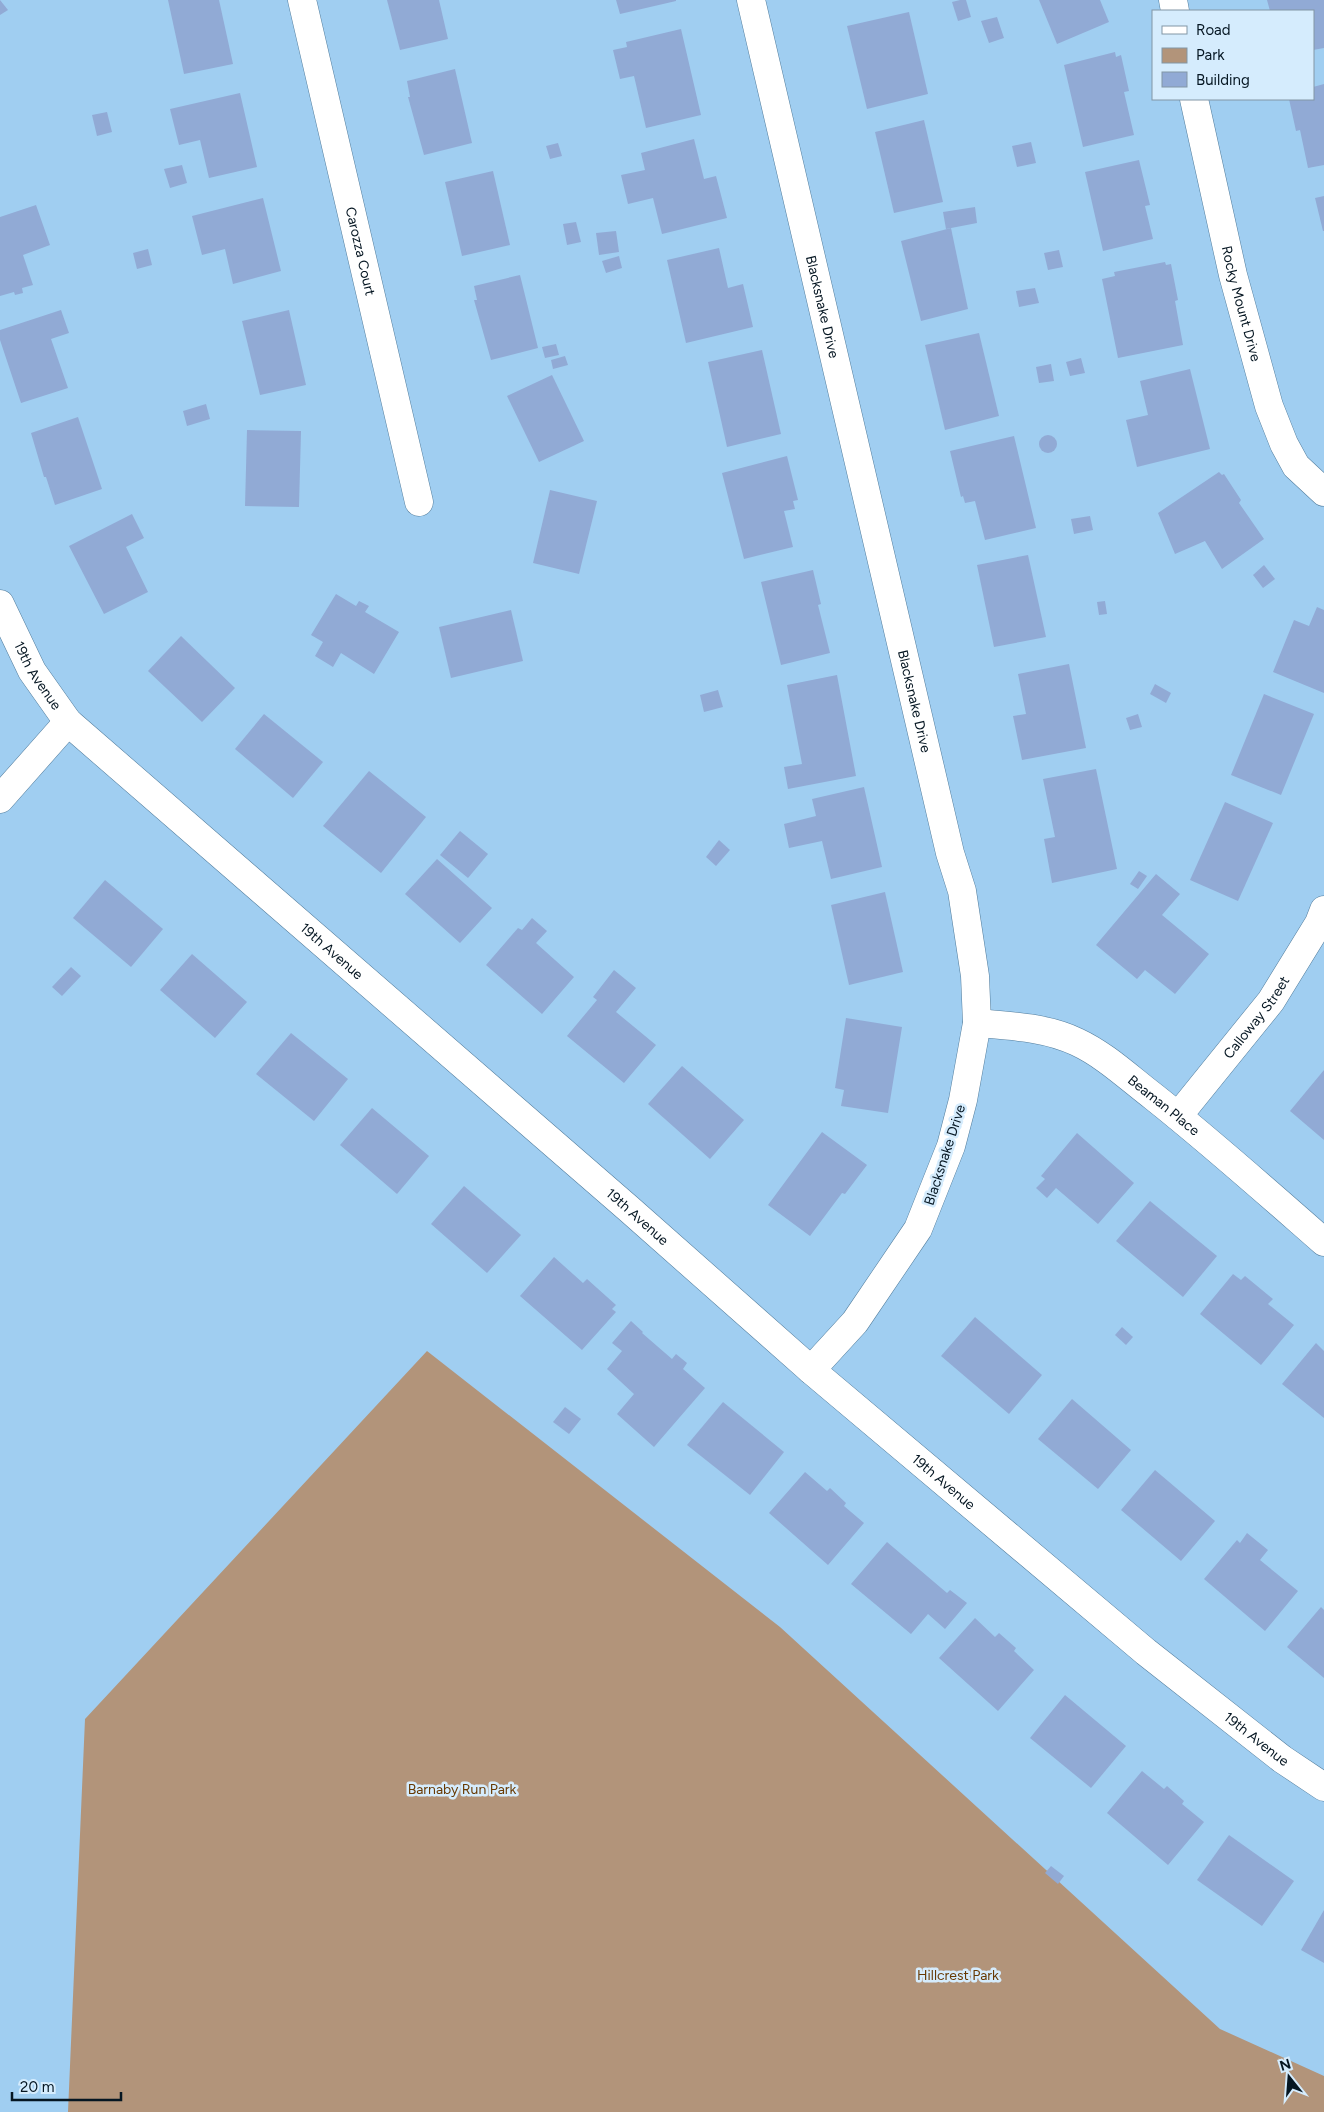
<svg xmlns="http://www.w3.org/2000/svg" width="1324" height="2112" font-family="Figtree,sans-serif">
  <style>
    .green { fill: #b2947a }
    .building { fill: #91aad5 }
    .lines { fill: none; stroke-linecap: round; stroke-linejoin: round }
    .minor-casing { stroke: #527d9d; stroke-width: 29 }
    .minor { stroke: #fff; stroke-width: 28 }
    .labels { text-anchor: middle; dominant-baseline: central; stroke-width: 5; stroke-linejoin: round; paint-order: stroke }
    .street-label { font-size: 14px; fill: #051622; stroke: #d5ecfd }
    .park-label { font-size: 14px; fill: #673903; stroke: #d5ecfd }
  </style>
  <rect width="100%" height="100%" fill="#a0cef1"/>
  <path class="green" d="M427,1351L780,1627L1220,2029L1324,2076V2112H68L85,1719Z"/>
  <g class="building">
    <path d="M0,0L8,10L0,15Z"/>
    <path d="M168,0H219L233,64L184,74Z"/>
    <path d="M387,0H439L448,39L400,50Z"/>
    <path d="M616,0H676V1L620,14Z"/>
    <path d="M960,0H966L971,17L958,21L952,2Z"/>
    <path d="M1039,0H1100L1109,22L1057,44Z"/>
    <path d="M1267,0H1324V48L1313,50V11H1270Z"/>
    <path d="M909,12L928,94L867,109L847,26Z"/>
    <path d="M997,17L1004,38L989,43L981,21Z"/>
    <path d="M681,29L701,115L646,128L634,76L620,79L613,50L627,47L626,42Z"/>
    <path d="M1115,52L1116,57L1121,55L1129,91L1124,92L1134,135L1083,147L1064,65Z"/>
    <path d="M455,69L472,143L424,155L408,97H410L407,81Z"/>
    <path d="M1324,84V165L1308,168L1300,130L1296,131L1289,99H1313V87Z"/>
    <path d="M240,93L257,167L209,178L200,140L179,145L170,109Z"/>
    <path d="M107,112L112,132L97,136L92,115Z"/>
    <path d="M924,120L943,202L894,213L875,132Z"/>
    <path d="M694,139L704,179L716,176L727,218L662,234L653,198L628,204L621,175L645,170L641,153Z"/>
    <path d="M1031,142L1036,163L1017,167L1012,146Z"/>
    <path d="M558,143L562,156L550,159L546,146Z"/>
    <path d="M1139,160L1150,205L1145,206L1153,239L1103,251L1085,172Z"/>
    <path d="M182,165L187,183L170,188L164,169Z"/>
    <path d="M493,171L510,245L462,256L445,182Z"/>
    <path d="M1324,196V231H1323L1315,198Z"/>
    <path d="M263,198L281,271L233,284L225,249L202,255L192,216Z"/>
    <path d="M36,205L50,245L23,255L33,285L22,288L23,293L15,295L14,292L0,296V217Z"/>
    <path d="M975,207L977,223L946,229L943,212Z"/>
    <path d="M576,222L581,242L567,245L563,224Z"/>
    <path d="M951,228L968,309L921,321L901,241Z"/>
    <path d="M616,231L619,252L599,255L596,233Z"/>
    <path d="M719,248L728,288L743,284L753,327L686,343L667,260Z"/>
    <path d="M148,249L152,265L137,269L133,253Z"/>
    <path d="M1059,250L1063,267L1048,270L1044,253Z"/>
    <path d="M619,256L622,268L606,273L602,261Z"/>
    <path d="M1165,262L1166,265L1171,264L1178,300L1175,301L1183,345L1118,358L1102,279L1115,276L1114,272Z"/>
    <path d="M520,275L538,348L491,360L474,300H477L474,286Z"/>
    <path d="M1035,288L1039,303L1019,307L1016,291Z"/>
    <path d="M61,310L69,333L51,339L68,388L21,403L0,340V330Z"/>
    <path d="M289,310L306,385L260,395L242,321Z"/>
    <path d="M979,333L999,416L945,430L925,345Z"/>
    <path d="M556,344L559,355L545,358L542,347Z"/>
    <path d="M762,350L781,434L727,447L708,362Z"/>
    <path d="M565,356L568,365L553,369L551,360Z"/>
    <path d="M1081,358L1085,373L1070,376L1066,362Z"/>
    <path d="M1051,364L1054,381L1039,383L1036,367Z"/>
    <path d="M1190,369L1210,449L1137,467L1126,420L1148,415L1140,381Z"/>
    <path d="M552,375L584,441L539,462L507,396Z"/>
    <path d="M206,404L210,419L187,426L183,411Z"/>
    <path d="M78,417L102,489L55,505L46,477H44L31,433Z"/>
    <path d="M247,430L301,431L299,507L245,506Z"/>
    <circle cx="1048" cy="444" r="9"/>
    <path d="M1014,436L1036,528L985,540L975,501L965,503L963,496L961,497L950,451Z"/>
    <path d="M787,456L798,500L793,501L795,509L784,511L793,547L744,559L722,473Z"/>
    <path d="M1219,472L1222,475L1224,474L1241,500L1239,503L1264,539L1222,569L1205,541L1175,554L1158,513Z"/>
    <path d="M550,490L597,501L579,574L533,563Z"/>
    <path d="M132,514L144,538L126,547L148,592L104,614L69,546Z"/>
    <path d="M1090,516L1093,530L1074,534L1071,519Z"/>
    <path d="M1028,555L1046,637L994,647L977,565Z"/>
    <path d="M1264,565L1275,579L1263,588L1253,575Z"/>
    <path d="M813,570L821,604L818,605L830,653L781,665L761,582Z"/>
    <path d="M336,594L356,606L359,601L369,606L365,612L399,632L374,674L341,653L333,667L315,656L323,642L311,635Z"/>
    <path d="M1105,601L1107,614L1099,615L1097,602Z"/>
    <path d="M1317,607L1324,610V693L1273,672L1294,620L1309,626Z"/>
    <path d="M511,610L523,661L451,678L439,627Z"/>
    <path d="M181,636L235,688L202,722L148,671Z"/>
    <path d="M1069,664L1086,748L1022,760L1013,716L1026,714L1018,674Z"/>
    <path d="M837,675L856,776L788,789L784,767L802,764L787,685Z"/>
    <path d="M1155,684L1171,693L1166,703L1150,694Z"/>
    <path d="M718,690L723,707L704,712L700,695Z"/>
    <path d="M1264,694L1314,714L1281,795L1231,775Z"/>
    <path d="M264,714L323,762L293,798L235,749Z"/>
    <path d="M1138,714L1142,727L1130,730L1126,718Z"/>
    <path d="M1096,769L1117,869L1052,883L1044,839L1055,837L1043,779Z"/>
    <path d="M369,771L426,817L381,873L323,826Z"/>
    <path d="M864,787L882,867L831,879L822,841L789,848L784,824L816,816L812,799Z"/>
    <path d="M1225,802L1273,823L1238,901L1190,880Z"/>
    <path d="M460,831L488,854L468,878L440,855Z"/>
    <path d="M719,840L730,850L716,866L706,857Z"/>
    <path d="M437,859L492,908L460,943L405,894Z"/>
    <path d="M1139,871L1147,876L1138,889L1130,884Z"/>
    <path d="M1156,874L1180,894L1162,915L1209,954L1175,994L1145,970L1137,979L1096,945Z"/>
    <path d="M105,880L163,929L131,967L73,918Z"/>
    <path d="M885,892L903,972L849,985L831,905Z"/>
    <path d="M532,918L547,931L536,943L574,977L542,1014L486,965L518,928L522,930Z"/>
    <path d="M192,954L247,1002L215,1038L160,990Z"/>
    <path d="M71,967L81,976L62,996L52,987Z"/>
    <path d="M614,970L636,988L616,1012L656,1045L624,1083L567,1036L597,1000L593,997Z"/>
    <path d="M846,1018L902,1027L888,1113L841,1106L844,1090L835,1088Z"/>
    <path d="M291,1033L348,1079L314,1121L256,1074Z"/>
    <path d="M682,1066L744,1120L710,1159L648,1104Z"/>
    <path d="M1324,1070V1140L1290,1111Z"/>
    <path d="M372,1108L429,1156L397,1194L340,1145Z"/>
    <path d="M822,1132L867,1165L845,1194L842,1193L810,1236L768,1205Z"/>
    <path d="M1077,1133L1134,1183L1098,1224L1056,1188L1047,1198L1036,1188L1045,1179L1041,1176Z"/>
    <path d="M464,1186L521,1235L487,1273L431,1224Z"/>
    <path d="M1150,1201L1217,1256L1183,1297L1116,1241Z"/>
    <path d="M554,1257L583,1283L587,1279L616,1305L612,1309L616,1312L582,1350L520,1296Z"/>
    <path d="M1233,1274L1241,1280L1245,1276L1273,1299L1268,1304L1294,1325L1261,1365L1200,1314Z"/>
    <path d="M975,1317L1042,1375L1009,1414L941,1356Z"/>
    <path d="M631,1321L643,1332L642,1333L672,1359L676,1354L687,1363L683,1369L705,1388L654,1447L617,1414L634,1394L607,1369L622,1351L612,1343Z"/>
    <path d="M1122,1327L1133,1337L1126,1345L1115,1335Z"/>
    <path d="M1316,1343L1324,1351V1418L1282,1384Z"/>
    <path d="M1072,1399L1131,1450L1098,1489L1038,1439Z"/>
    <path d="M723,1402L784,1452L750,1495L687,1445Z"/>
    <path d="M565,1407L581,1419L569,1434L553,1422Z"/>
    <path d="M1155,1470L1215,1521L1181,1561L1121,1510Z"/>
    <path d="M805,1472L827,1491L830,1488L846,1503L844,1506L864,1523L828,1565L769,1513Z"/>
    <path d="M1247,1533L1268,1550L1260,1560L1298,1591L1265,1631L1204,1579L1237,1540L1240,1543Z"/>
    <path d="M887,1542L947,1593L950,1590L967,1603L945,1629L928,1614L911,1634L851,1584Z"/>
    <path d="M1321,1607L1324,1610V1678L1287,1647Z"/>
    <path d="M975,1618L995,1637L999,1633L1016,1648L1014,1651L1034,1670L998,1711L939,1658Z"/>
    <path d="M1065,1695L1126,1746L1091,1788L1030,1738Z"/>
    <path d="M1142,1771L1164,1789L1167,1786L1184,1801L1182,1804L1204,1822L1168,1865L1107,1813Z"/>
    <path d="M1229,1835L1294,1881L1262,1926L1197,1880Z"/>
    <path d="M1051,1866L1064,1876L1058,1884L1045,1873Z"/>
    <path d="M1324,1910V1963L1301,1950Z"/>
  </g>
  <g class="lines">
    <g class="minor-casing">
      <g id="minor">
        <path id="s1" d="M302,0L419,502"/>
        <path id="s2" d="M751,0L950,853L962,891L975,976L977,1023L963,1100L951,1146L918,1229L855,1322L811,1370"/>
        <path d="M1173,0L1175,11"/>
        <path id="s3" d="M1194,99L1233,275L1269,406L1284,444L1296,466L1324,492"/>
        <path id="s4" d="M0,604L32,671L68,722L629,1209L811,1370L1146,1652L1282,1759L1324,1787"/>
        <path d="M0,799L68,722"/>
        <path id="s5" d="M977,1023C1010,1026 1046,1027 1077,1042C1105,1055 1129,1078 1154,1097C1212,1143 1268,1193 1324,1242"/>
        <path id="s6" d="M1178,1116L1271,1001L1319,923L1324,910"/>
      </g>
    </g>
    <use href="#minor" class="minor"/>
  </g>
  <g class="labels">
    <g class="street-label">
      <text stroke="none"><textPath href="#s1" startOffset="258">Carozza Court</textPath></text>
      <text stroke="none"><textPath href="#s3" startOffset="210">Rocky Mount Drive</textPath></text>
      <text stroke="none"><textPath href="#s2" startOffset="315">Blacksnake Drive</textPath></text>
      <text stroke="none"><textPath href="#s4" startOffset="81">19th Avenue</textPath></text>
      <text stroke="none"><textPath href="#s2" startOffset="720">Blacksnake Drive</textPath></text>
      <text stroke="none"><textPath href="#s4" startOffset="486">19th Avenue</textPath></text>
      <text stroke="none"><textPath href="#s6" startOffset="126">Calloway Street</textPath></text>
      <text stroke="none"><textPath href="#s5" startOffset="210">Beaman Place</textPath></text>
      <text transform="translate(945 1155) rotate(-72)">Blacksnake Drive</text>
      <text stroke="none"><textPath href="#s4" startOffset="891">19th Avenue</textPath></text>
      <text stroke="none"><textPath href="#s4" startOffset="1296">19th Avenue</textPath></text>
      <text stroke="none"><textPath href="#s4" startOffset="1701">19th Avenue</textPath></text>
    </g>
    <g class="park-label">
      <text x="462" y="1789">Barnaby Run Park</text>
      <text x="958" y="1975">Hillcrest Park</text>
    </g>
  </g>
  <rect x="1152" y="10" width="162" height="90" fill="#d5ecfd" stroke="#8296a5"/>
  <rect x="1162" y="26" width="25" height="8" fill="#ffffff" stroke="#8296a5"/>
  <text x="1196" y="35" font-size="15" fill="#051622">Road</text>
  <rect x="1162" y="48" width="25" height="15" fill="#b2947a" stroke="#8296a5"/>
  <text x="1196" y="60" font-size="15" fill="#051622">Park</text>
  <rect x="1162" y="72" width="25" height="15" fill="#91aad5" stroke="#8296a5"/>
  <text x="1196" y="85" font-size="15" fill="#051622">Building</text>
  <g transform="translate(1289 2077) rotate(343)" stroke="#d5ecfd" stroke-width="4" paint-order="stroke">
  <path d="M0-4L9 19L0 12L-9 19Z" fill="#051622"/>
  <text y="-8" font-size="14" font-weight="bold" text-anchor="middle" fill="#051622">N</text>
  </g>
  <path d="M12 2092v8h109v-8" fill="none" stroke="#051622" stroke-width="2.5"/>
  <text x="20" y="2092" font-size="15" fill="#051622" stroke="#d5ecfd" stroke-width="4" paint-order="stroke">20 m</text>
</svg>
